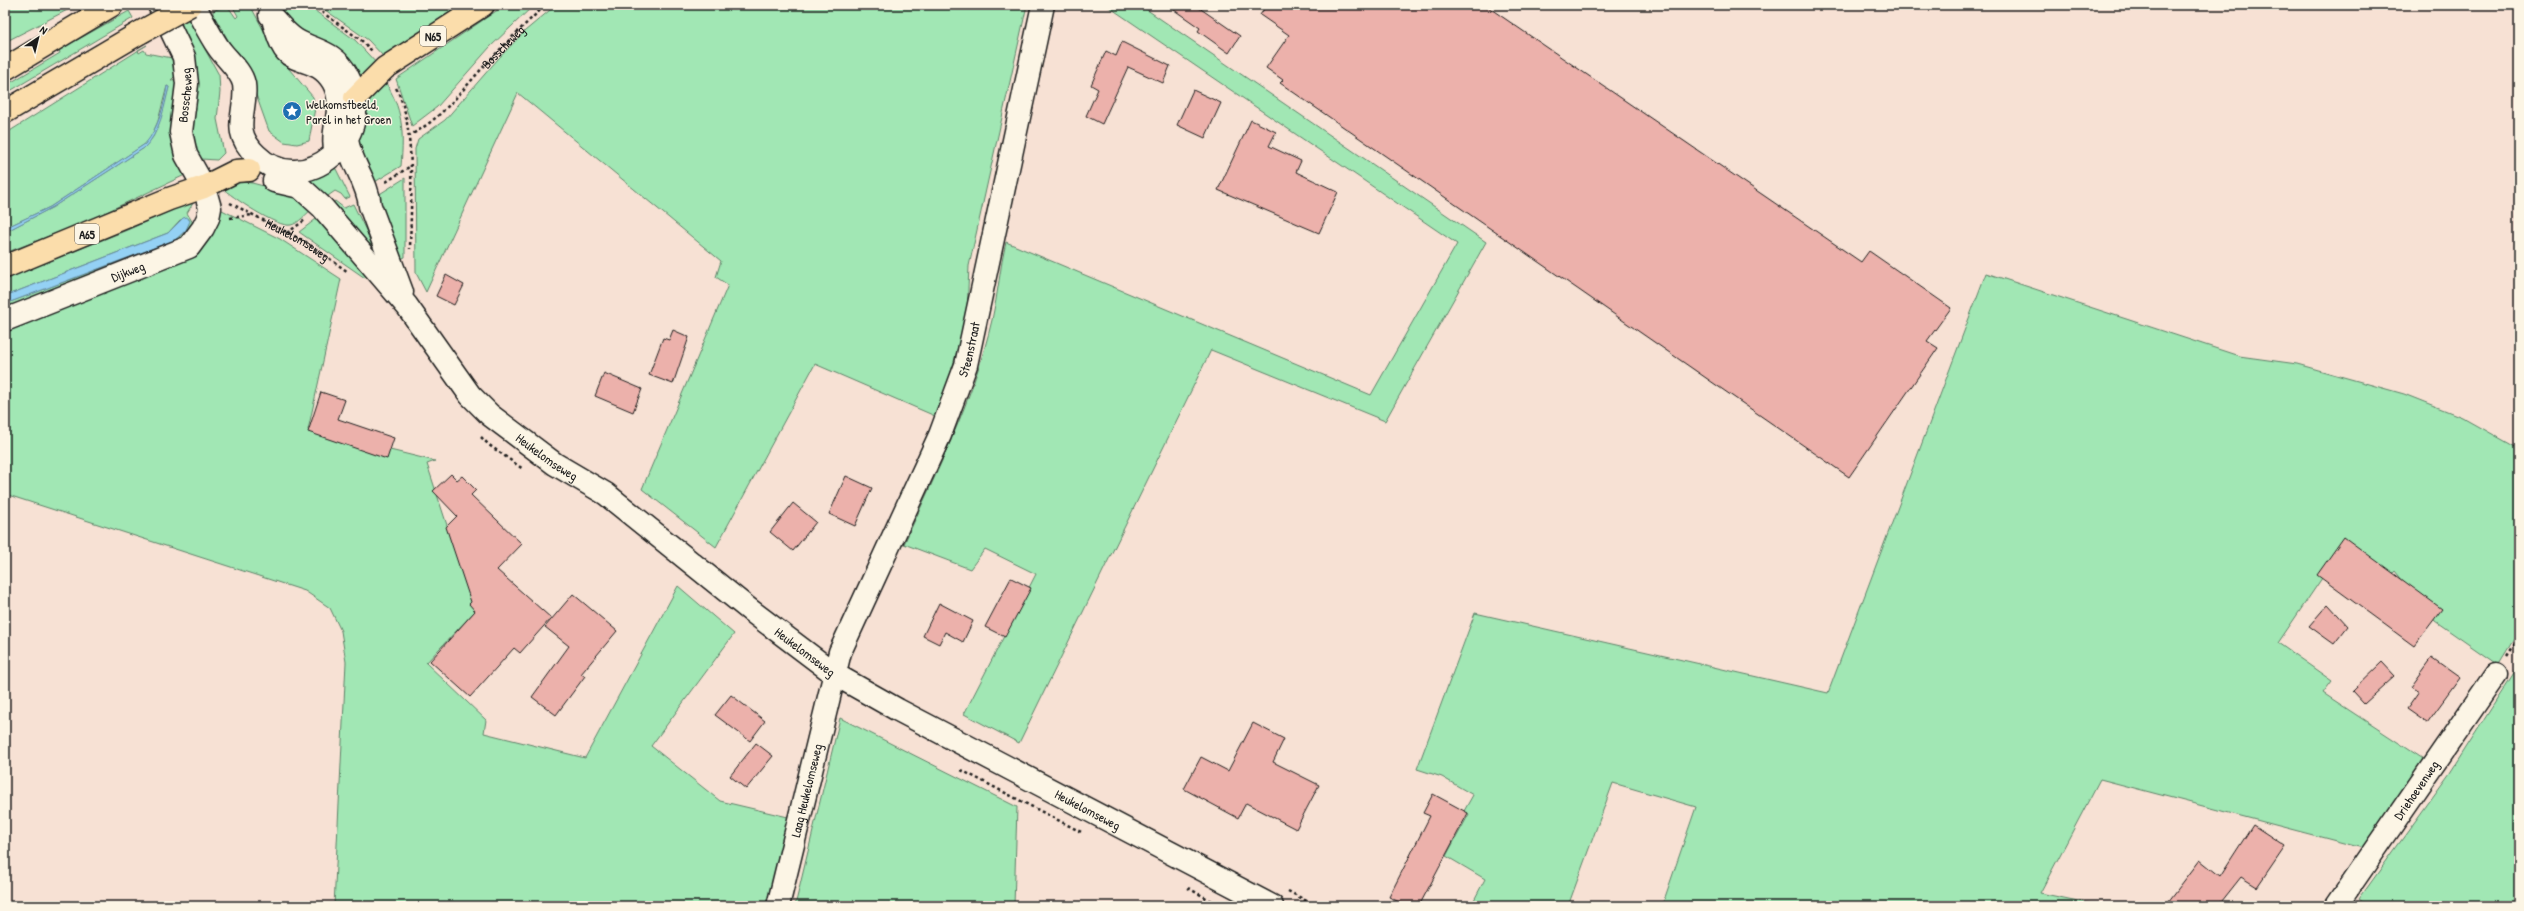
<svg xmlns="http://www.w3.org/2000/svg" width="2524" height="911" font-family="'Patrick Hand',sans-serif">
  <style>
    .green { fill: #a1e7b4; stroke: #5e8268 }
    .water { fill: #94d1f4; stroke: #64899e }
    .building { fill: #ecb1ab; stroke: #1c1c1c }
    .lines { fill: none; stroke-linecap: round; stroke-linejoin: round }
    .minor-casing { stroke: #1c1c1c; stroke-width: 25 }
    .tertiary-casing { stroke: #1c1c1c; stroke-width: 25 }
    .secondary-casing { stroke: #1c1c1c; stroke-width: 25 }
    .primary-casing { stroke: #1c1c1c; stroke-width: 25 }
    .motorway-casing { stroke: #1c1c1c; stroke-width: 25 }
    .path { stroke: #1c1c1c; stroke-width: 2.5; stroke-dasharray: 3 3; stroke-linecap: butt }
    .minor { stroke: #fcf5e5; stroke-width: 22 }
    .tertiary { stroke: #fcf5e5; stroke-width: 22 }
    .secondary { stroke: #fcf5e5; stroke-width: 22 }
    .primary { stroke: #fbddab; stroke-width: 22 }
    .motorway { stroke: #fbddab; stroke-width: 22 }
    .motorway-bridge-casing { stroke: #1c1c1c; stroke-width: 25; stroke-linecap: butt }
    .motorway-bridge { stroke: #fbddab; stroke-width: 22 }
    .labels { text-anchor: middle; dominant-baseline: central; stroke-width: 3; stroke-linejoin: round; paint-order: stroke }
    .shield { fill: #fcf5e5; stroke: #5f5d58; stroke-width: 1 }
    .shield-label { font-size: 12px; font-weight: bold; fill: #1c1c1c }
    .street-label { font-size: 13px; fill: #1c1c1c; stroke: #fcf5e5 }
    .poi-label { font-size: 13px; fill: #1c1c1c; stroke: #fcf5e5; text-anchor: start }
  </style>
  <rect width="100%" height="100%" fill="#f7e1d4"/>
  <filter id="ink" filterUnits="userSpaceOnUse"><feTurbulence type="fractalNoise" baseFrequency=".025" numOctaves="2"/><feDisplacementMap in="SourceGraphic" scale="8" xChannelSelector="R" yChannelSelector="G"/><feConvolveMatrix kernelMatrix="1 2 1 2 8 2 1 2 1" color-interpolation-filters="sRGB"/></filter>
  <g filter="url(#ink)">
    <g class="green">
      <path d="M5,5H77L5,42Z"/>
      <path d="M172,5H181L219,75L220,92L217,119L224,153L217,160L201,159L192,150L189,42Z"/>
      <path d="M227,5L236,18L238,16L232,5H250L277,55L313,97L315,108L309,141L297,144L284,142L269,131L250,78L213,14V11Z"/>
      <path d="M278,5H307L355,40L378,65L358,77L318,40L296,26Z"/>
      <path d="M318,5H461L384,57L368,40Z"/>
      <path d="M505,5H534L490,47L437,107L412,126L396,79Z"/>
      <path d="M556,5H1027L969,266L967,313L949,380L935,416L815,364L716,547L642,489L728,285L716,277L721,261L518,93L426,292L416,273L415,149L418,139L445,120L498,59L525,31Z"/>
      <path d="M1106,5H1140L1486,242L1385,421L1211,350L1019,743L964,714L1036,574L985,549L970,569L904,544C937,471 974,398 992,320C998,294 1000,267 1006,242L1371,395L1457,244Z"/>
      <path d="M129,11L133,18L5,94V86L60,53L59,50Z"/>
      <path d="M147,45L138,50L139,53L144,50L146,53L172,58L175,76L171,80L179,79L171,133L187,174L83,223L5,253V232L53,207L144,148L153,137L158,126L169,87L167,86L158,121L151,137L145,144L50,207L5,228V134Z"/>
      <path d="M384,80C403,109 404,131 401,166L373,183L356,145L367,105Z"/>
      <path d="M334,168L336,169L350,197L345,199L341,194L335,191L325,198L306,181L309,177Z"/>
      <path d="M405,178V257L401,259L378,195Z"/>
      <path d="M233,181L252,183L298,195L313,208C307,213 298,224 291,225C277,228 232,197 221,187Z"/>
      <path d="M195,200L187,213L193,223L180,242L5,314V304L175,240L183,234L189,219L180,220L168,233L5,296V279L127,230Z"/>
      <path d="M335,201L344,208L353,204L378,255L376,259L329,205Z"/>
      <path d="M216,207L280,239L341,279L308,430L435,461L427,464L475,611L426,663L486,720L484,733L585,758L678,586L734,634L651,746L720,801L788,817L767,906H334L346,662L341,631L330,608L305,591L5,494V329L195,252C215,238 216,230 216,207Z"/>
      <path d="M320,216L369,274L365,278L299,232Z"/>
      <path d="M1986,273L2239,356L2297,364L2404,394L2462,417L2519,449V631L2498,665L2435,621L2395,571L2381,587L2337,556L2278,643L2332,681L2323,693L2434,766L2374,851L2100,779L2040,893L2102,906H1662L1696,807L1613,783L1568,906H1471L1485,879L1446,856L1469,814L1464,811L1473,795L1442,777L1417,769L1475,613L1828,693Z"/>
      <path d="M2519,665V906H2368L2359,899L2450,773Z"/>
      <path d="M840,718L1017,807L1014,906H795Z"/>
    </g>
    <g class="water">
      <path d="M167,86L169,87C164,108 160,133 144,148L53,207L5,232V228L50,207L145,144C158,129 164,106 167,86Z"/>
      <path d="M187,217L190,221L186,230L175,240L5,304V296L168,233L183,218Z"/>
    </g>
    <g class="building">
      <path d="M1167,5H1195L1240,36L1229,53L1198,31L1200,28Z"/>
      <path d="M1267,5H1485L1861,262L1869,251L1951,308L1927,341L1938,348L1849,477L1280,83L1283,80L1266,68L1289,35L1260,15Z"/>
      <path d="M1122,42L1170,66L1163,83L1128,67L1102,124L1086,116L1098,89L1091,85L1106,51L1116,56Z"/>
      <path d="M1193,90L1221,103L1205,138L1177,125Z"/>
      <path d="M1251,120L1276,132L1269,146L1301,161L1296,172L1338,192L1319,233L1218,190Z"/>
      <path d="M446,275L464,285L454,305L436,296Z"/>
      <path d="M673,330L689,337L673,384L649,375L663,338L669,340Z"/>
      <path d="M604,373L642,389L633,412L595,396Z"/>
      <path d="M321,392L345,400L338,419L394,438L387,459L308,432Z"/>
      <path d="M451,474L457,480L462,476L476,490L471,495L522,544L497,570L551,618L520,653L514,648L470,697L430,661L475,611L469,604L471,602L446,527L457,516L433,491Z"/>
      <path d="M846,476L872,488L855,526L829,514Z"/>
      <path d="M793,503L816,522L793,551L770,532Z"/>
      <path d="M2344,537L2442,609L2414,646L2317,575Z"/>
      <path d="M1011,578L1031,588L1005,637L985,627Z"/>
      <path d="M573,594L617,631L581,674L585,676L556,715L532,697L569,646L545,627Z"/>
      <path d="M939,603L973,621L963,642L945,632L939,644L923,636Z"/>
      <path d="M2328,604L2348,626L2334,644L2309,626Z"/>
      <path d="M2432,658L2460,678L2427,723L2407,709L2419,692L2411,687Z"/>
      <path d="M2382,662L2395,676L2364,704L2352,691Z"/>
      <path d="M731,695L765,721L750,741L715,715Z"/>
      <path d="M1253,723L1284,739L1273,762L1319,785L1296,829L1246,803L1238,818L1184,789L1201,757L1228,771Z"/>
      <path d="M756,743L773,756L746,789L730,776Z"/>
      <path d="M1433,794L1468,813L1419,906H1407L1389,897L1430,816L1423,813Z"/>
      <path d="M2253,825L2285,846L2257,887L2241,877L2218,906H2165L2200,860L2220,876Z"/>
    </g>
    <g class="lines">
      <g class="minor-casing">
        <g id="minor">
          <path id="s3" d="M5,320L189,247L203,228L208,218L210,208L204,187L186,155L181,132L187,84L184,57L159,5"/>
          <path id="s4" d="M778,906L840,652L940,435L966,365L1043,5"/>
          <path id="s5" d="M2336,906L2496,674"/>
        </g>
      </g>
      <g class="tertiary-casing">
        <g id="tertiary">
          <path d="M347,140C351,164 368,182 370,206L402,292"/>
          <path id="s6" d="M274,181L300,187L322,207L407,306L470,395L490,415L555,464L606,494L750,610L836,675L898,710L1272,906"/>
        </g>
      </g>
      <g class="secondary-casing">
        <g id="secondary">
          <path d="M194,5C202,19 209,34 218,47C226,59 241,70 244,84C248,112 229,129 256,155C303,202 381,137 347,75C334,51 317,52 296,40C286,34 278,23 270,15"/>
          <path d="M274,23C277,31 280,45 286,51C298,65 319,58 333,82C347,106 329,129 336,153"/>
        </g>
      </g>
      <g class="primary-casing">
        <path id="primary" d="M355,98L385,68L483,5"/>
      </g>
      <g class="motorway-casing">
        <g id="motorway">
          <path d="M5,69L112,5"/>
          <path d="M5,112L141,32"/>
          <path d="M5,267L169,199L204,187L236,171L249,170"/>
        </g>
      </g>
      <g class="path">
        <path d="M312,5L362,41L373,52"/>
        <path d="M396,88C416,123 411,207 410,249"/>
        <path id="s1" d="M408,136C442,120 463,88 489,61C507,42 526,23 546,5"/>
        <path d="M386,182L409,167"/>
        <path id="s2" d="M230,203L306,242L348,272"/>
        <path d="M230,218L252,215"/>
        <path d="M287,233L305,220"/>
        <path d="M481,437L489,445L523,469"/>
        <path d="M2507,656L2519,638"/>
        <path d="M961,770L1083,833"/>
        <path d="M1188,888L1221,906"/>
        <path d="M1288,891L1316,906"/>
      </g>
      <use href="#minor" class="minor"/>
      <use href="#tertiary" class="tertiary"/>
      <use href="#secondary" class="secondary"/>
      <use href="#primary" class="primary"/>
      <use href="#motorway" class="motorway"/>
      <g class="motorway-bridge-casing">
        <path id="motorway-bridge" d="M141,32L190,5"/>
      </g>
      <use href="#motorway-bridge" class="motorway-bridge"/>
    </g>
  </g>
  <defs>
    <g id="sight-disc" transform="scale(1)"><circle r="9.5" fill="#1f6fb2" stroke="#fcf5e5"/><path d="M0-6L1.8-2.2L6-1.7L2.9 1.2L3.7 5.4L0 3.3L-3.7 5.4L-2.9 1.2L-6-1.7L-1.8-2.2Z" fill="#fff"/></g>
  </defs>
  <g fill-rule="evenodd">
    <use href="#sight-disc" x="292" y="111"/>
  </g>
  <g class="labels">
    <g class="shield">
      <rect x="420" y="26" width="26" height="20" rx="3"/>
      <rect x="75" y="224" width="24" height="20" rx="3"/>
    </g>
    <g class="shield-label">
      <text x="433" y="36">N65</text>
      <text x="87" y="234">A65</text>
    </g>
    <g class="street-label">
      <text stroke="none"><textPath href="#s1" startOffset="131">Bosscheweg</textPath></text>
      <text stroke="none"><textPath href="#s3" startOffset="362">Bosscheweg</textPath></text>
      <text stroke="none"><textPath href="#s2" startOffset="77">Heukelomseweg</textPath></text>
      <text stroke="none"><textPath href="#s3" startOffset="132">Dijkweg</textPath></text>
      <text stroke="none"><textPath href="#s4" startOffset="591">Steenstraat</textPath></text>
      <text stroke="none"><textPath href="#s6" startOffset="395">Heukelomseweg</textPath></text>
      <text stroke="none"><textPath href="#s6" startOffset="719">Heukelomseweg</textPath></text>
      <text stroke="none"><textPath href="#s4" startOffset="119">Laag Heukelomseweg</textPath></text>
      <text stroke="none"><textPath href="#s5" startOffset="141">Driehoevenweg</textPath></text>
      <text stroke="none"><textPath href="#s6" startOffset="1043">Heukelomseweg</textPath></text>
    </g>
    <g class="poi-label">
      <text x="306" y="104">Welkomstbeeld,<tspan x="306" dy="15">Parel in het Groen</tspan></text>
    </g>
  </g>
  <rect width="2524" height="911" fill="none" stroke="#fcf5e5" stroke-width="20"/>
  <rect x="10" y="10" width="2504" height="891" fill="none" stroke="#1c1c1c" stroke-width="1.5" filter="url(#ink)"/>
  <g transform="translate(38 38) rotate(35)" stroke="#fcf5e5" stroke-width="3" paint-order="stroke">
  <path d="M0-3L7 15L0 10L-7 15Z" fill="#1c1c1c"/>
  <text y="-6" font-size="11" font-weight="bold" text-anchor="middle" fill="#1c1c1c">N</text>
  </g>
</svg>
